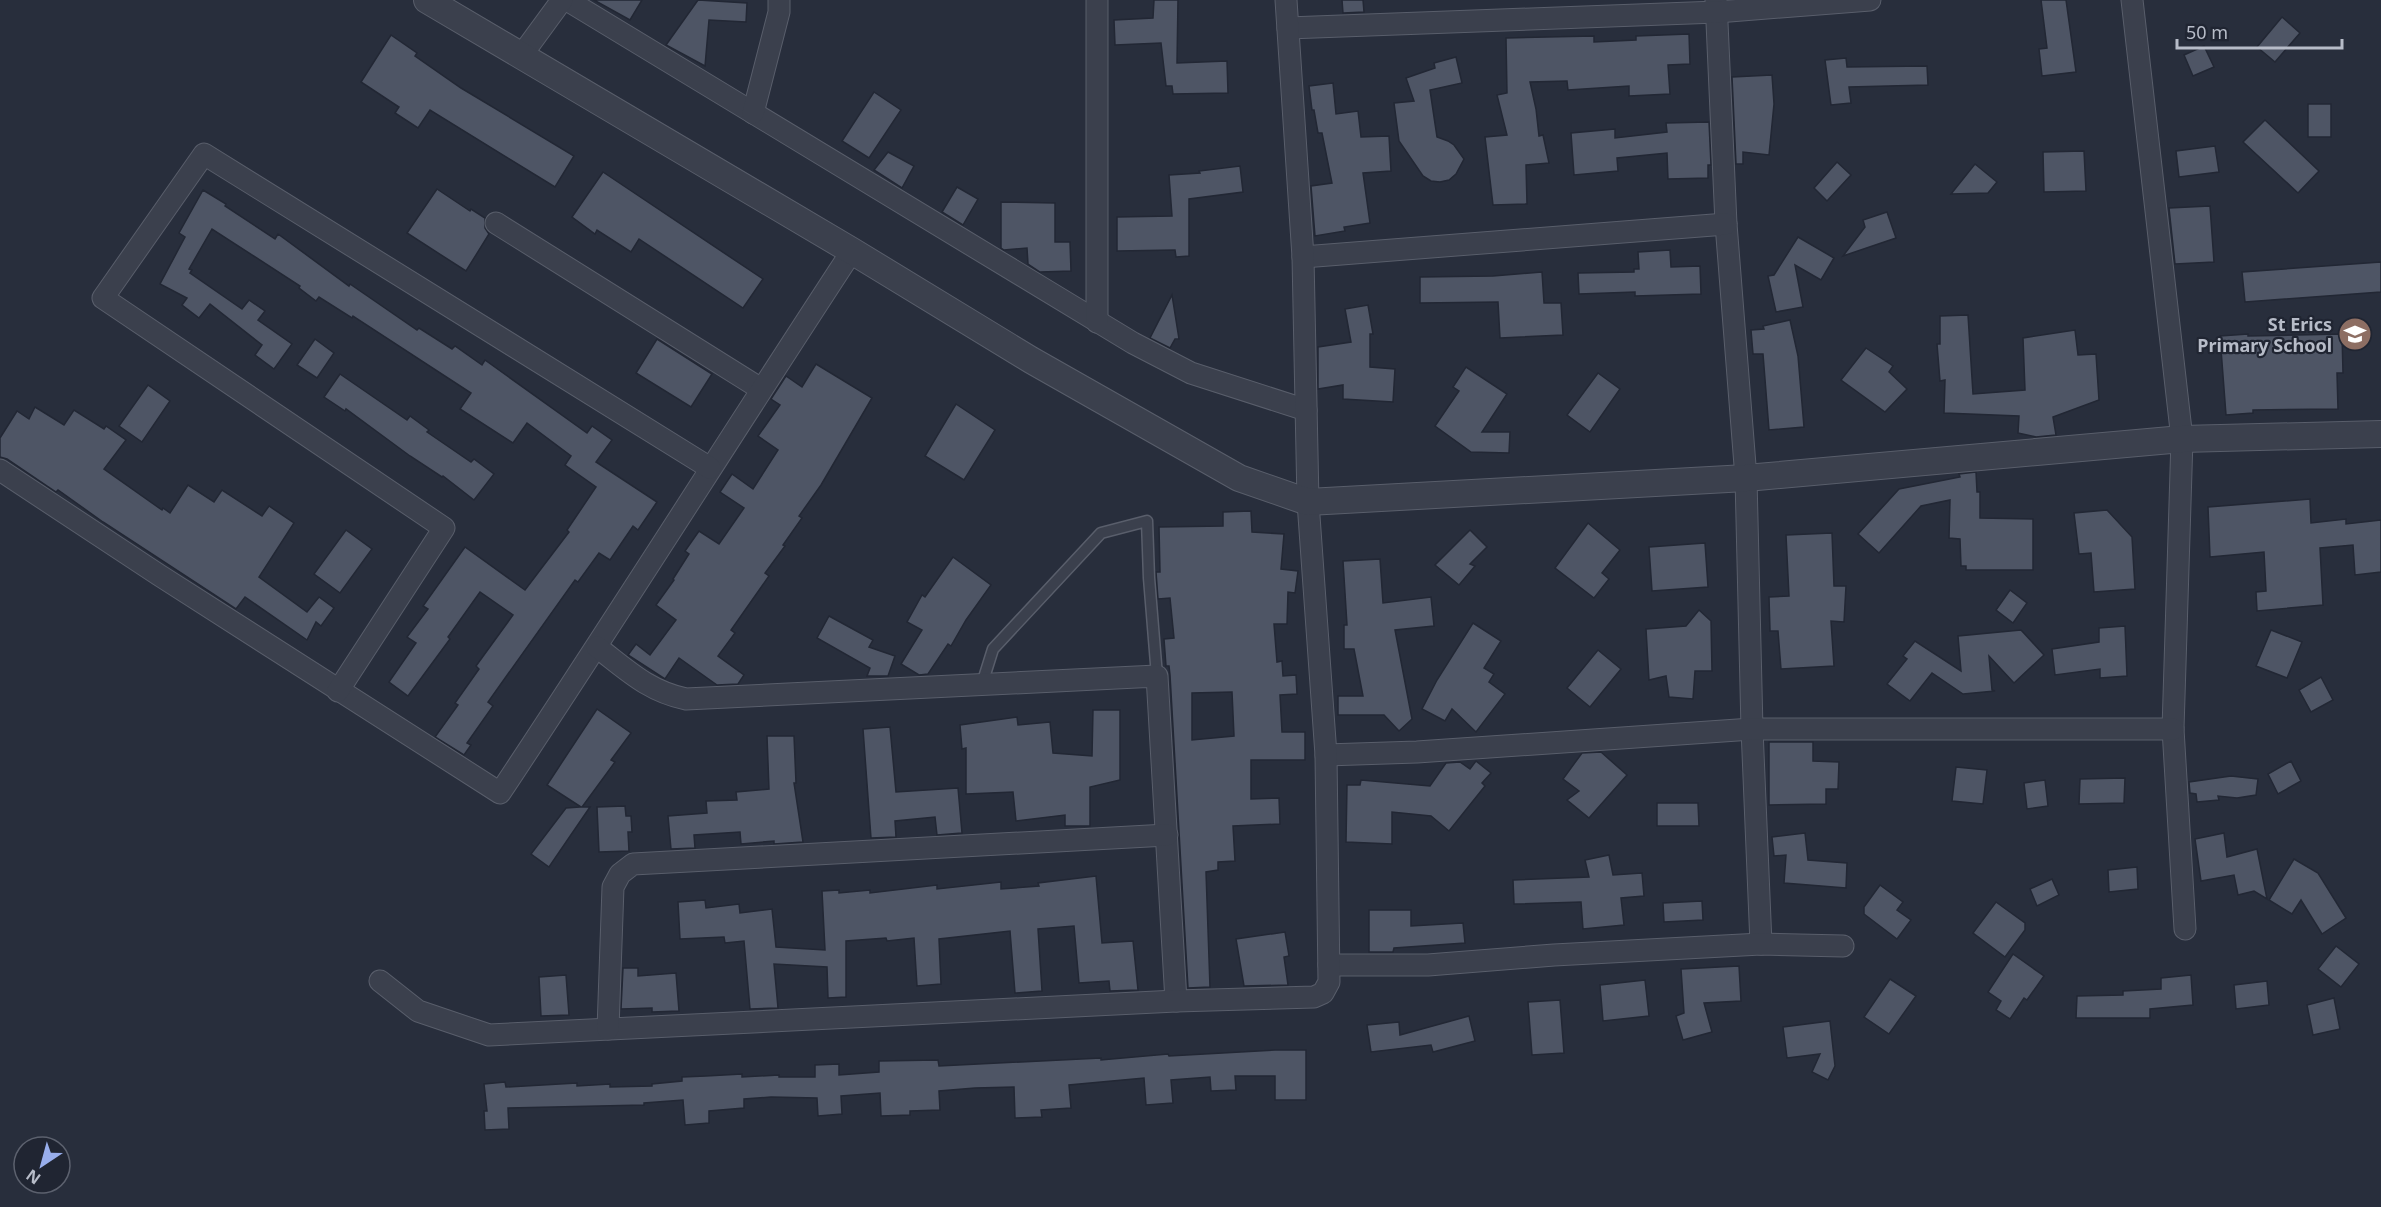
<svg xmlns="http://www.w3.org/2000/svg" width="2381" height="1207" font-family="'Noto Sans',sans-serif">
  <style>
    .building { fill: #4e5565; stroke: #222734; stroke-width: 1.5; fill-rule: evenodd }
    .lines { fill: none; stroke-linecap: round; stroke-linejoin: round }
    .service-casing { stroke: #595e6b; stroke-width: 13 }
    .minor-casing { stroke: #595e6b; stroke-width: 23 }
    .tertiary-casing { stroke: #595e6b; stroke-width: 28 }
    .service { stroke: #3b404d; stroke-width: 10 }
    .minor { stroke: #3b404d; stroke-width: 21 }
    .tertiary { stroke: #3b404d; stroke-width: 26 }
    .labels { text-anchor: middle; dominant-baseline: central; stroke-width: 4.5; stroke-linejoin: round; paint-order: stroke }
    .poi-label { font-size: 18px; font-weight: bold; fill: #b7bcc8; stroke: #202532; text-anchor: end }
  </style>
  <rect width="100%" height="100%" fill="#282e3c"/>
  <g class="building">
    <path d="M594,0H642L630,20Z"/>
    <path d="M698,0L747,3L746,22L709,20L705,66L666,45Z"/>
    <path d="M1154,0H1178L1177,63L1227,61L1228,93L1173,94L1172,86H1166L1161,43L1115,45L1114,20L1153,18Z"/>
    <path d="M1342,0H1363L1364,12L1343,13Z"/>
    <path d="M2041,0H2066L2076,72L2042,76L2039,49L2047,48Z"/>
    <path d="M2282,17L2300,33L2275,62L2257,47Z"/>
    <path d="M1689,34L1690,64L1668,65L1670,94L1629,96V86L1568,90L1567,81L1530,82L1536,109L1539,136L1543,135L1549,163L1526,165L1527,204L1493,205L1485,137L1507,135L1497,95L1507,93L1506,38L1594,36V42L1636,40V36Z"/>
    <path d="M391,35L417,53L415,56L461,88L574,156L555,187L430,110L418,128L395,113L399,107L361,82Z"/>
    <path d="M2204,46L2214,67L2193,76L2184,55Z"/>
    <path d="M1456,57L1462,83L1430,90L1437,137L1448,141L1454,145L1464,159L1456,174L1449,180L1440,182L1431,181L1423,176L1399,141L1394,103L1414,101L1406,78L1435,68L1434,63Z"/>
    <path d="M1846,58L1847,67L1927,66L1928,85L1849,87L1851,103L1831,105L1825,60Z"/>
    <path d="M1772,75L1774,104L1769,155L1743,152V164H1736L1732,77Z"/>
    <path d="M1333,83L1336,114L1358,111L1361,137L1389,136L1391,171L1363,173L1370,223L1344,227L1345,231L1315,236L1311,186L1332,183L1322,133H1318L1314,110H1312L1309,86Z"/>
    <path d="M874,92L901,110L869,158L842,141Z"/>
    <rect x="2308" y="104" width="23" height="33"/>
    <path d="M2265,120L2319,171L2298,193L2243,142Z"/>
    <path d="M1709,122L1711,165H1708V178L1668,179L1667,153L1617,158L1618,171L1574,175L1571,133L1615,129V138L1667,132L1666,123Z"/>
    <path d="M2215,146L2219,172L2179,177L2176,151Z"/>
    <path d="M2084,151L2086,191L2044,192L2043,152Z"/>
    <path d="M888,152L914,166L902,188L874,170Z"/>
    <path d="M1837,162L1851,175L1827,201L1814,188Z"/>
    <path d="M1975,164L1997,182L1988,193L1951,194Z"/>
    <path d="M1240,166L1243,192L1189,199V256L1176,257L1175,250L1117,251V217L1172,216L1169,175L1200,173L1199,171Z"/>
    <path d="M603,172L763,279L743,308L639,239L631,252L597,230L595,234L572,217Z"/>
    <path d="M957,187L978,199L963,225L942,212Z"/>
    <path d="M437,189L470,211L471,209L485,218V228L489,234L466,271L407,233Z"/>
    <path d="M203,190L226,204L225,206L275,239L278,234L349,286L350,284L417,330L419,328L452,349L455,346L482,365L485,360L587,433L592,426L612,440L596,462L657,502L638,530L633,526L610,560L599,553L578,582L575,580L488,702L493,706L467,743L471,745L464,755L435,737L458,705L455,703L479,669L476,666L513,615L480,592L448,637L450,639L408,696L389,682L416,643L407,637L428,609L423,606L465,547L525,590L569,532L567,530L596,487L565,465L571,456L527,423L513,443L460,409L471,393L353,316L352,318L319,297L316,301L299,288L300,286L212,229L189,269L192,270L190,273L242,309L249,300L265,311L258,320L292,344L274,369L255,355L262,345L210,304L199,318L182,305L187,298L160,284L185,237L179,233Z"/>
    <path d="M1001,202L1055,203V242H1070L1071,271L1040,272L1028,264L1027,248L1004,250L1001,248Z"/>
    <path d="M2210,206L2214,262L2175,264L2169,208Z"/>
    <path d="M1887,212L1896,238L1843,256L1865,227L1863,220Z"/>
    <path d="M1798,237L1834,258L1821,280L1795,265L1803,307L1776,312L1768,276L1774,275Z"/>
    <path d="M1670,250L1671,267L1700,266L1701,294L1635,296V292L1579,294L1578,273L1634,272V269H1639L1638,252Z"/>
    <path d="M2381,262V292L2245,302L2242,272Z"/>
    <path d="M1542,272L1544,303H1561L1563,335L1500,338L1498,302L1420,303V277L1493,276Z"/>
    <path d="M1172,295L1179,339H1175L1170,348L1150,338Z"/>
    <path d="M1368,305L1373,334H1370V367L1395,369L1393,402L1343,399V385L1318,389V347L1351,342L1345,309Z"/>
    <path d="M1968,315L1973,394L2025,390L2023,338L2075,330L2078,355L2096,354L2099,400L2053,417L2056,435L2036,437L2018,433L2019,416L1944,413L1945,380L1940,381L1937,344H1940V316Z"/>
    <path d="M1790,320L1798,356L1804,427L1769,430L1763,354H1753L1751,330L1764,329L1763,326Z"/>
    <path d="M2248,334V336L2342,334L2343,373H2337L2338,409L2253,410V413L2226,415L2220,336Z"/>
    <path d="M315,339L334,353L317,378L297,365Z"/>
    <path d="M657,339L712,374L691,407L636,373Z"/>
    <path d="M1866,348L1893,366L1889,372L1907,389L1885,412L1841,380Z"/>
    <path d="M816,364L872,398L821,485L799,516L802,518L783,545L785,546L765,573L769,576L731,630L735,633L718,656L744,675L738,684L717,685L679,658L665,679L628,655L636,644L650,655L676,620L656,605L674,580L673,579L689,554L685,551L699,531L719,544L744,508L720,492L732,474L753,489L778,450L758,436L780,405L771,399L786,376L802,387Z"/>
    <path d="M1466,367L1507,394L1482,432H1510L1509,453L1471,452L1435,426L1459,391L1453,387Z"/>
    <path d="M1598,373L1620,389L1590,432L1567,415Z"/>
    <path d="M340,374L407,420L410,416L429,430L427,432L471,462L474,459L494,474L474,500L443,476L442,477L410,456L346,409L345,411L324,397Z"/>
    <path d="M148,385L170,401L142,442L119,426Z"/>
    <path d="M956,404L995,430L964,480L925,456Z"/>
    <path d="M35,407L64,425L74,410L104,429L106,426L126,440L104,469L162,510L163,508L170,513L188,485L214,502L222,490L262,516L269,506L294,523L259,577L307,612L319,597L334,608L321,626L316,622L307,640L245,597L236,609L103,522L58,490L56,492L7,459L0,457V438L17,411L29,419Z"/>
    <path d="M1976,472L1977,492H1980V518L2033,519V570H1966V566H1961L1960,539L1949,538L1950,500L1921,506L1879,553L1858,534L1899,489L1960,477L1959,474Z"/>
    <path d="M2310,499L2311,523L2346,519V524L2381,520V572L2355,575L2353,545L2320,548L2323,605L2257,611L2256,592L2266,591L2264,552L2210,557L2208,507Z"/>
    <path d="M2107,510L2132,537L2135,589L2094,592L2091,553L2079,554L2074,513Z"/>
    <path d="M1251,511L1252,532L1284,534L1281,569L1298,571L1295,593L1288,592L1287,624H1274L1277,662L1282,661L1283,676L1296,675L1297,694L1280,695L1282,732H1305V760H1251V799L1279,798L1280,824L1233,826L1235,861L1218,862V870L1206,872L1210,987L1188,988L1170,675L1169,666H1166L1164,639L1174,638L1170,598L1158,599L1156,572H1160L1159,527L1223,526V512ZM1232,692L1234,736L1192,740V693Z"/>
    <path d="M1588,523L1620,550L1602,573L1609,579L1594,598L1555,568Z"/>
    <path d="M346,530L372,549L340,593L314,574Z"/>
    <path d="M1470,530L1487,547L1470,564L1475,566L1459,585L1435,565Z"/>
    <path d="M1832,533L1834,586H1846L1844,622L1831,621L1834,666L1781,669L1778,631H1770L1769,597L1789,596L1786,535Z"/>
    <path d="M1705,543L1708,587L1652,591L1649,547Z"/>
    <path d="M953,557L991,585L966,620L951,646L948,644L928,674L919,675L901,664L922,630L907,622L922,595L925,597Z"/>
    <path d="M1380,559L1383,603L1431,597L1434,626L1395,630L1412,719L1399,731L1384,715H1338V696H1363L1354,649H1344V625H1347L1343,561Z"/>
    <path d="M2010,590L2027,603L2013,623L1996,610Z"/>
    <path d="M1699,610L1711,621L1712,671H1695L1693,699L1669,697L1666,676L1649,680L1646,629L1686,626Z"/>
    <path d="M829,616L873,640L869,647L895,656L888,676H867L870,668L817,638Z"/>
    <path d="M1473,623L1501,641L1484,668L1494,674L1489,682L1505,694L1476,732L1452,709L1445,721L1422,709L1437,680Z"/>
    <path d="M2125,626L2127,676L2100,678V669L2055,675L2052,649L2099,642V628Z"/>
    <path d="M2021,630L2044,655L2014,683L1989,656L1992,690L1995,691L1963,694L1932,673L1910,701L1887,684L1907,659L1903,656L1915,641L1961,671L1958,636Z"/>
    <path d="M2271,630L2302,642L2287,678L2256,666Z"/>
    <path d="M1598,650L1621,669L1590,707L1567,688Z"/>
    <path d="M2321,677L2333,700L2311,712L2299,690Z"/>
    <path d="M597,709L631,733L611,760L615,762L582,807H590L549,867L531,854L566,808L581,807L547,785Z"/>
    <path d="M1093,710H1120V780L1090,787V826H1065V815L1016,821L1013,792L966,794V748L962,749L960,725L1017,717L1018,725L1050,722L1053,753L1092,756Z"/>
    <path d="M890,727L896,792L958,788L962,833L937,835L935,817L895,821L896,837L871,838L863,729Z"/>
    <path d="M767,736H794L796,783H794L803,842L774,844V841L741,844L740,832L694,835L695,848L671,849L668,816L707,813L706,801L737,800L736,792L769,789Z"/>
    <path d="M1769,742H1813V761L1839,762L1838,789H1826V804L1769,805Z"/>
    <path d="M1601,752L1627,775L1589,818L1567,800L1579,791L1563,779L1582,753Z"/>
    <path d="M1476,761L1491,773L1482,783L1485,786L1449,831L1431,816L1392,812V844L1346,842L1347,785H1360L1361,780L1430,786L1446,763L1460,762L1470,769Z"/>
    <path d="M2291,761L2301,781L2278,794L2268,774Z"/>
    <path d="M1956,767L1987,770L1983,804L1952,801Z"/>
    <path d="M2231,776L2258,779L2256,795L2237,798L2218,796L2219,800L2197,802L2196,794L2190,793L2189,782Z"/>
    <path d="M2125,778L2124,803L2079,804L2080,779Z"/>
    <path d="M2045,780L2048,806L2027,809L2024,783Z"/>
    <path d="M1657,803H1698L1699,826H1657Z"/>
    <path d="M625,806L626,816H631L632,832H628L629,851L599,852L597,807Z"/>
    <path d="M1805,833L1808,860L1847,863L1846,888L1784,883L1786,855L1774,856L1772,837Z"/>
    <path d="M2224,833L2227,857L2257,849L2267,899L2254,891L2238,895L2234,875L2201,881L2195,839Z"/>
    <path d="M1609,855L1613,875L1642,873L1644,896L1621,898L1624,925L1583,929L1581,902L1514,904L1513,880L1589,877L1585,860Z"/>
    <path d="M2294,859L2318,873L2346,918L2322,934L2301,900L2292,914L2269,900Z"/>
    <path d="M2137,867L2138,889L2109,892L2108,870Z"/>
    <path d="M1096,876L1102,943L1133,941L1138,990L1110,991L1109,981L1079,983L1074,926L1038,929L1042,991L1015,993L1010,931L939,939L941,984L917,986L914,938L887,941L886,938L846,941V997L828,998L827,967L774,964L778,1008L750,1009L744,941L725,943L724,937L680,939L678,902L705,900L706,908L739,904L740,913L772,909L776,947L825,950L822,891L839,890V893L870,890V893L937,885V889L1001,882V889L1039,886L1038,883Z"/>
    <path d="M2052,879L2059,895L2037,906L2030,889Z"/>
    <path d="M1880,885L1903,902L1897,910L1911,920L1897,939L1864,914V907Z"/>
    <path d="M1702,901L1703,920L1664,922L1663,903Z"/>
    <path d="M1996,902L2025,923V930L2005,957L1973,933Z"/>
    <path d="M1369,910H1411V926L1463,923L1465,943L1394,948L1393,952H1369Z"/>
    <path d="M1285,932L1289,956L1284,957L1288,985L1244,986L1236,939Z"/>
    <path d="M2336,946L2359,964L2341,987L2318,969Z"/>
    <path d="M2013,954L2044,976L2027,1000L2024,998L2010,1019L1996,1010L2001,1001L1988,992Z"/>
    <path d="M1739,966L1741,1001L1704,1003L1712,1032L1683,1040L1676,1016L1684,1013L1681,969Z"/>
    <path d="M623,968H638V976L676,973L679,1011L652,1012V1008L621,1009Z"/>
    <path d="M566,975L569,1015L541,1016L539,977Z"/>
    <path d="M2191,975L2193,1005L2150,1009V1018H2076L2077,996L2123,995V991L2161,989V978Z"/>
    <path d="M1890,979L1916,996L1889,1034L1864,1017Z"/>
    <path d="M1645,980L1649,1016L1603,1021L1600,985Z"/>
    <path d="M2267,981L2269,1005L2236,1009L2234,985Z"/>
    <path d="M2334,998L2340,1029L2313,1035L2307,1005Z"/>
    <path d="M1560,1000L1564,1053L1532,1055L1528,1002Z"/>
    <path d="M1469,1016L1475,1041L1433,1052L1431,1045L1371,1052L1367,1025L1399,1022L1400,1035Z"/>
    <path d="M1830,1021L1835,1066L1828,1080L1812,1072L1820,1054L1787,1058L1783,1027Z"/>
    <path d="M1275,1050H1306V1100H1275V1076H1235L1236,1090L1211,1091L1210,1077L1171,1080L1173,1103L1146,1105L1144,1078L1069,1085L1071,1108L1041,1110L1042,1117L1015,1118L1014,1087L975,1088L939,1091L940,1110L910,1111V1115L881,1116L880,1093L841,1096L842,1114L818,1116L817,1098L771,1097L744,1099V1108L709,1111V1123L685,1125L683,1100L644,1103V1105L508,1108L509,1129L485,1130L484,1111H487L484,1084L505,1082L506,1087L577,1083V1086L610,1084V1087L652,1086V1084L682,1081V1077L706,1076L742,1074V1077L779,1075V1077H815V1065L839,1064V1075L879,1072V1061L938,1060L939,1066L1101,1058V1060L1168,1054L1169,1056Z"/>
  </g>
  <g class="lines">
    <g class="service-casing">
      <path id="service" d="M982,684L993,649L1101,533L1147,521L1149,578L1157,676"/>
    </g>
    <g class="minor-casing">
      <g id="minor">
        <path d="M567,0L1133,343L1191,373L1306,410"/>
        <path d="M1716,0L1726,224L1746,478L1752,729L1761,944"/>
        <path d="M2132,0L2182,439L2173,729L2185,929"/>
        <path d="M1288,28L1717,12L1870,0"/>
        <path d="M521,56L562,0"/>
        <path d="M753,113L779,12V0"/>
        <path d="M496,223L761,389"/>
        <path d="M1303,257L1726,224"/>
        <path d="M1097,322V0"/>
        <path d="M0,470L159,575L500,793C619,614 734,431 852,251"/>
        <path d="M597,647C627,670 648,691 686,699L1157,676L1176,1001"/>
        <path d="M338,691L444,528L103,298L204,154L710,468"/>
        <path d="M1326,755L1417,752L1752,729H2173"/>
        <path d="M1329,965H1428L1554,955L1761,944L1843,946"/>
        <path d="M380,981L418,1011L489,1035L1176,1001L1314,997L1323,993L1329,982L1326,755L1308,502L1303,257L1286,0"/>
        <path d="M608,1029L613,887L620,874L633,864L1167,835"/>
      </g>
    </g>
    <g class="tertiary-casing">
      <path id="tertiary" d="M427,0L852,251L1031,360L1239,478L1308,502L1746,478L2182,439L2381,434"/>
    </g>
    <use href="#service" class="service"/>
    <use href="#minor" class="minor"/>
    <use href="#tertiary" class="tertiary"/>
  </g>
  <defs>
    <g id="school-disc" transform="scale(1.725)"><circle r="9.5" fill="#8d6e63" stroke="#202532"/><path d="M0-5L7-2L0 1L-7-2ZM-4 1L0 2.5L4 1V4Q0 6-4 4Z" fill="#fff"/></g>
  </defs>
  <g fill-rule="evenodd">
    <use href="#school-disc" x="2355" y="334"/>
  </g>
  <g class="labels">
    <g class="poi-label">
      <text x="2332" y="324">St Erics<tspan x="2332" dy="21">Primary School</tspan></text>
    </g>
  </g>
  <g transform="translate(42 1165) rotate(216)"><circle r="28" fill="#202532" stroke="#5c616e" stroke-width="1.5"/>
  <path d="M0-4.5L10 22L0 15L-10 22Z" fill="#98aeec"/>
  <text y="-9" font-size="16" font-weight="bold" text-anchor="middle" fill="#b7bcc8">N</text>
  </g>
  <path d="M2177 39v9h165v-9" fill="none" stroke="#b7bcc8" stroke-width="3"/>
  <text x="2186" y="39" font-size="18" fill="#b7bcc8" stroke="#202532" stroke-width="4.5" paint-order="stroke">50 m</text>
</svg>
